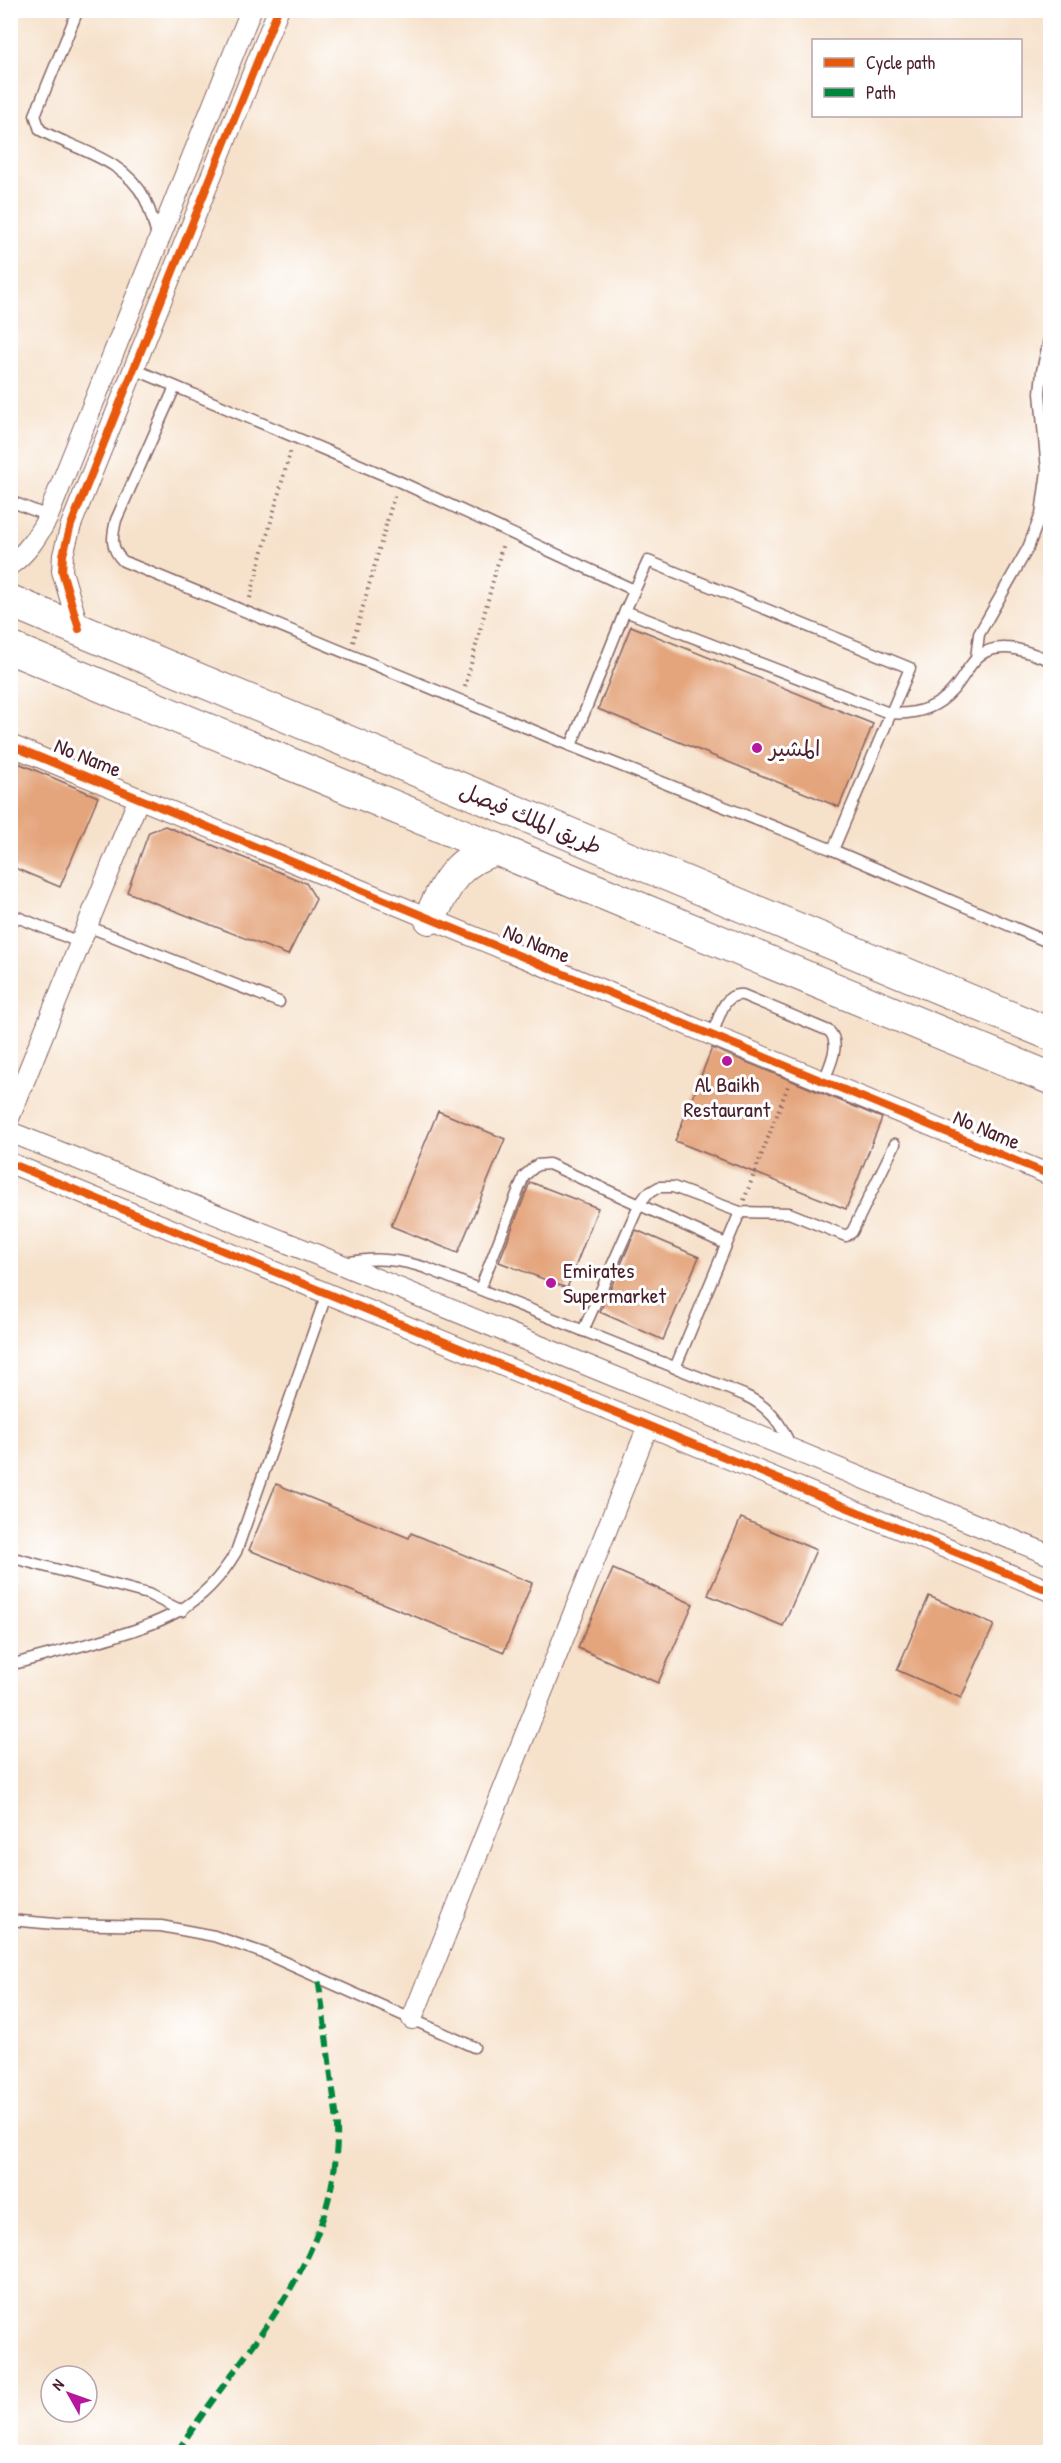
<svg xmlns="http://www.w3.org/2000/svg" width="1061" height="2463" font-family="'Patrick Hand','Playpen Sans Arabic',sans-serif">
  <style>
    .building { fill: #e4a47b }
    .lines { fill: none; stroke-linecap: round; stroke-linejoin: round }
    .lane-casing { stroke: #866363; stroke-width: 13 }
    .street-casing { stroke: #866363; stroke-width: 22 }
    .primary-casing { stroke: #866363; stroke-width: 34 }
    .path { stroke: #866363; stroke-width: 4; stroke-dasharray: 1.5 4.5; stroke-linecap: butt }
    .lane { stroke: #fff; stroke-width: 10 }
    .street { stroke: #fff; stroke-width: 20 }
    .primary { stroke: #fff; stroke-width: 32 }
    .quiet { stroke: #00873e; stroke-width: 6; stroke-dasharray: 12 6; stroke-linecap: butt }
    .cycleway-casing { stroke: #fff; stroke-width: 11 }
    .cycleway { stroke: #e8590c; stroke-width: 8 }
    .poi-dot { fill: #b5179e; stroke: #fff; stroke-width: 2 }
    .labels { text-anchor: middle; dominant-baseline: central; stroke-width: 6; stroke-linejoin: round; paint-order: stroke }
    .poi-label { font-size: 22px; fill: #4a1f2b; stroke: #fff; text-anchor: start }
    .street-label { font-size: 22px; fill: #4a1f2b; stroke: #fff }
  </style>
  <rect width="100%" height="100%" fill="#fff"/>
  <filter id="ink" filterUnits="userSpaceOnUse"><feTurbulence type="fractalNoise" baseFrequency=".0167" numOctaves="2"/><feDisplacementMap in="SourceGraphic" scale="12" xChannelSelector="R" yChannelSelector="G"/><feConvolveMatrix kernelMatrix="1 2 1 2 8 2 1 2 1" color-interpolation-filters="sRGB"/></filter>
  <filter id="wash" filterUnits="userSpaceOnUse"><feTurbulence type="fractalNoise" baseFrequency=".008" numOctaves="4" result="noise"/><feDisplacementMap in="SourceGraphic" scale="24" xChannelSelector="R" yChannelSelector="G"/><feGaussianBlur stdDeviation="1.35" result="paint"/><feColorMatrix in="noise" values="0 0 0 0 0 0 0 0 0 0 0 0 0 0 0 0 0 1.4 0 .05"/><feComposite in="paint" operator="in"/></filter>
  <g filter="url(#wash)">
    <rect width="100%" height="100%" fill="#f6e1ca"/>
    <g id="blocks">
      <g class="building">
        <path d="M631,626L873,724L839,807L598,709Z"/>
        <path d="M16,762L98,797L60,887L10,866V775Z"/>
        <path d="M165,826L306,883L316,899L288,955L127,892L149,832Z"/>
        <path d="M712,1048L882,1118L846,1209L675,1141Z"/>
        <path d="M438,1111L505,1139L458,1253L391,1226Z"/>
        <path d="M530,1182L598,1208L567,1288L499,1262Z"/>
        <path d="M636,1230L699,1257L663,1340L600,1312Z"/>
        <path d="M276,1484L409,1538L411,1533L532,1583L504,1652L249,1550Z"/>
        <path d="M741,1518L816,1550L783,1626L708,1595Z"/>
        <path d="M613,1569L693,1604L658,1683L578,1648Z"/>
        <path d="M929,1596L994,1625L961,1698L897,1670Z"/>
      </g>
    </g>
  </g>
  <g filter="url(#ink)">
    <use href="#blocks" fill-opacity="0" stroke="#866363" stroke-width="1.5"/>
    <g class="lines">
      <g class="lane-casing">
        <g id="lane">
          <path d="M78,10L35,115L40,130C76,150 125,159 145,199C151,211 154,226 158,239"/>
          <path d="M134,369L398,481L634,590"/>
          <path d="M175,387L116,520C112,537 110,548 123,561L571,746L833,850L1050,943"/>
          <path d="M10,501L48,516"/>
          <path d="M625,611L889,713C913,715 936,709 952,691C970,672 972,647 1006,648C1021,648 1037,656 1050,660"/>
          <path d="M976,658L979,634L1028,548L1041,514L1047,471L1040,393L1042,371L1050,335"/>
          <path d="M571,746L625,611L648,561L910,668L833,850"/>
          <path d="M10,914L81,943"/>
          <path d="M87,926L279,1002"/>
          <path d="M712,1035C719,1019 723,992 743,995L829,1031C842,1044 829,1066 824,1081"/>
          <path d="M345,1263C374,1257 398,1259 426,1268L744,1395C768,1406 782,1423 791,1448"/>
          <path d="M480,1289L524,1176L537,1165L549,1164L726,1244"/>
          <path d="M583,1331L639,1205L647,1194L659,1187H673L740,1212L789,1213L846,1236L852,1232L895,1144"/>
          <path d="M675,1368L740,1212"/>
          <path d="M10,1557L148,1594L182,1611"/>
          <path d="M10,1665C40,1657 69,1649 99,1641C160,1623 202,1610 236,1552L327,1293"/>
          <path d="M10,1920L55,1924L161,1926L214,1936L266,1954L474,2047"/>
        </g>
      </g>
      <g class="street-casing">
        <g id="street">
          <path d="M10,565C27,553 37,537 47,519L251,10"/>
          <path d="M79,629L62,571L63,555L71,525L278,10"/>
          <path d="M10,745L1050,1175"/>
          <path d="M10,1116L139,798"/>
          <path d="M10,1132L340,1264L1050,1555"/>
          <path d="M10,1163L1050,1591"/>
          <path d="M412,2019L648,1426"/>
        </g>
      </g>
      <g class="primary-casing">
        <g id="primary">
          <path d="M10,601L1050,1034"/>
          <path d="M10,648L1050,1078"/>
          <path d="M430,918C447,883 456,860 497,849"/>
        </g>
      </g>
      <g class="path">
        <path d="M250,598L291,449"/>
        <path d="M353,642L395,493"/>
        <path d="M465,687L503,543"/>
        <path d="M744,1200L788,1086"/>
      </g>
      <use href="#lane" class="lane"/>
      <use href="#street" class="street"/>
      <use href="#primary" class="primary"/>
      <path class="quiet" d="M177,2452C242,2350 331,2271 337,2141C338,2120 334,2098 331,2077C327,2044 323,2011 318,1978"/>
      <g class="cycleway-casing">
        <g id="cycleway">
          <path d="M79,629L62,571L63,555L71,525L278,10"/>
          <path d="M10,745L1050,1175"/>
          <path d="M10,1163L1050,1591"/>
        </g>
      </g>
      <use href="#cycleway" class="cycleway"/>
    </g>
  </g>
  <g class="poi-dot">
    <circle cx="757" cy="748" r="6"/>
    <circle cx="727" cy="1061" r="6"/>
    <circle cx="551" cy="1283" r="6"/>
  </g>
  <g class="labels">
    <g class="poi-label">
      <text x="769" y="748">المشير</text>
      <text x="727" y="1084" text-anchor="middle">Al Baikh<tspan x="727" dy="25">Restaurant</tspan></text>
      <text x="563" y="1270">Emirates<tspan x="563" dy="25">Supermarket</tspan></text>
    </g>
    <g class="street-label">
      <text transform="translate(88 757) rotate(22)">No Name</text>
      <text transform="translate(531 818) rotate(23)">طريق الملك فيصل</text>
      <text transform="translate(537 943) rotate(22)">No Name</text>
      <text transform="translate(987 1129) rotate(23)">No Name</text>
    </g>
  </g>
  <rect width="1061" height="2463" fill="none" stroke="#fff" stroke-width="36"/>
  <rect x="812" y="39" width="210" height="78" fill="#ffffff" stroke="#b7a5aa" stroke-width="1.5"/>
  <rect x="824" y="58" width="30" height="9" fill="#e8590c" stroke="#b7a5aa" stroke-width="1.5"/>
  <text x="866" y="69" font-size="18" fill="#4a1f2b">Cycle path</text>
  <rect x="824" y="88" width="30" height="9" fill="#00873e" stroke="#b7a5aa" stroke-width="1.5"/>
  <text x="866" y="99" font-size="18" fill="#4a1f2b">Path</text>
  <g transform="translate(69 2394) rotate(310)"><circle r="28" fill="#ffffff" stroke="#b7a5aa" stroke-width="1.5"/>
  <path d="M0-4.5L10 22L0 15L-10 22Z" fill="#b5179e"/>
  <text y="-9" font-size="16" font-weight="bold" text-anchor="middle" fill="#4a1f2b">N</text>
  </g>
</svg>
